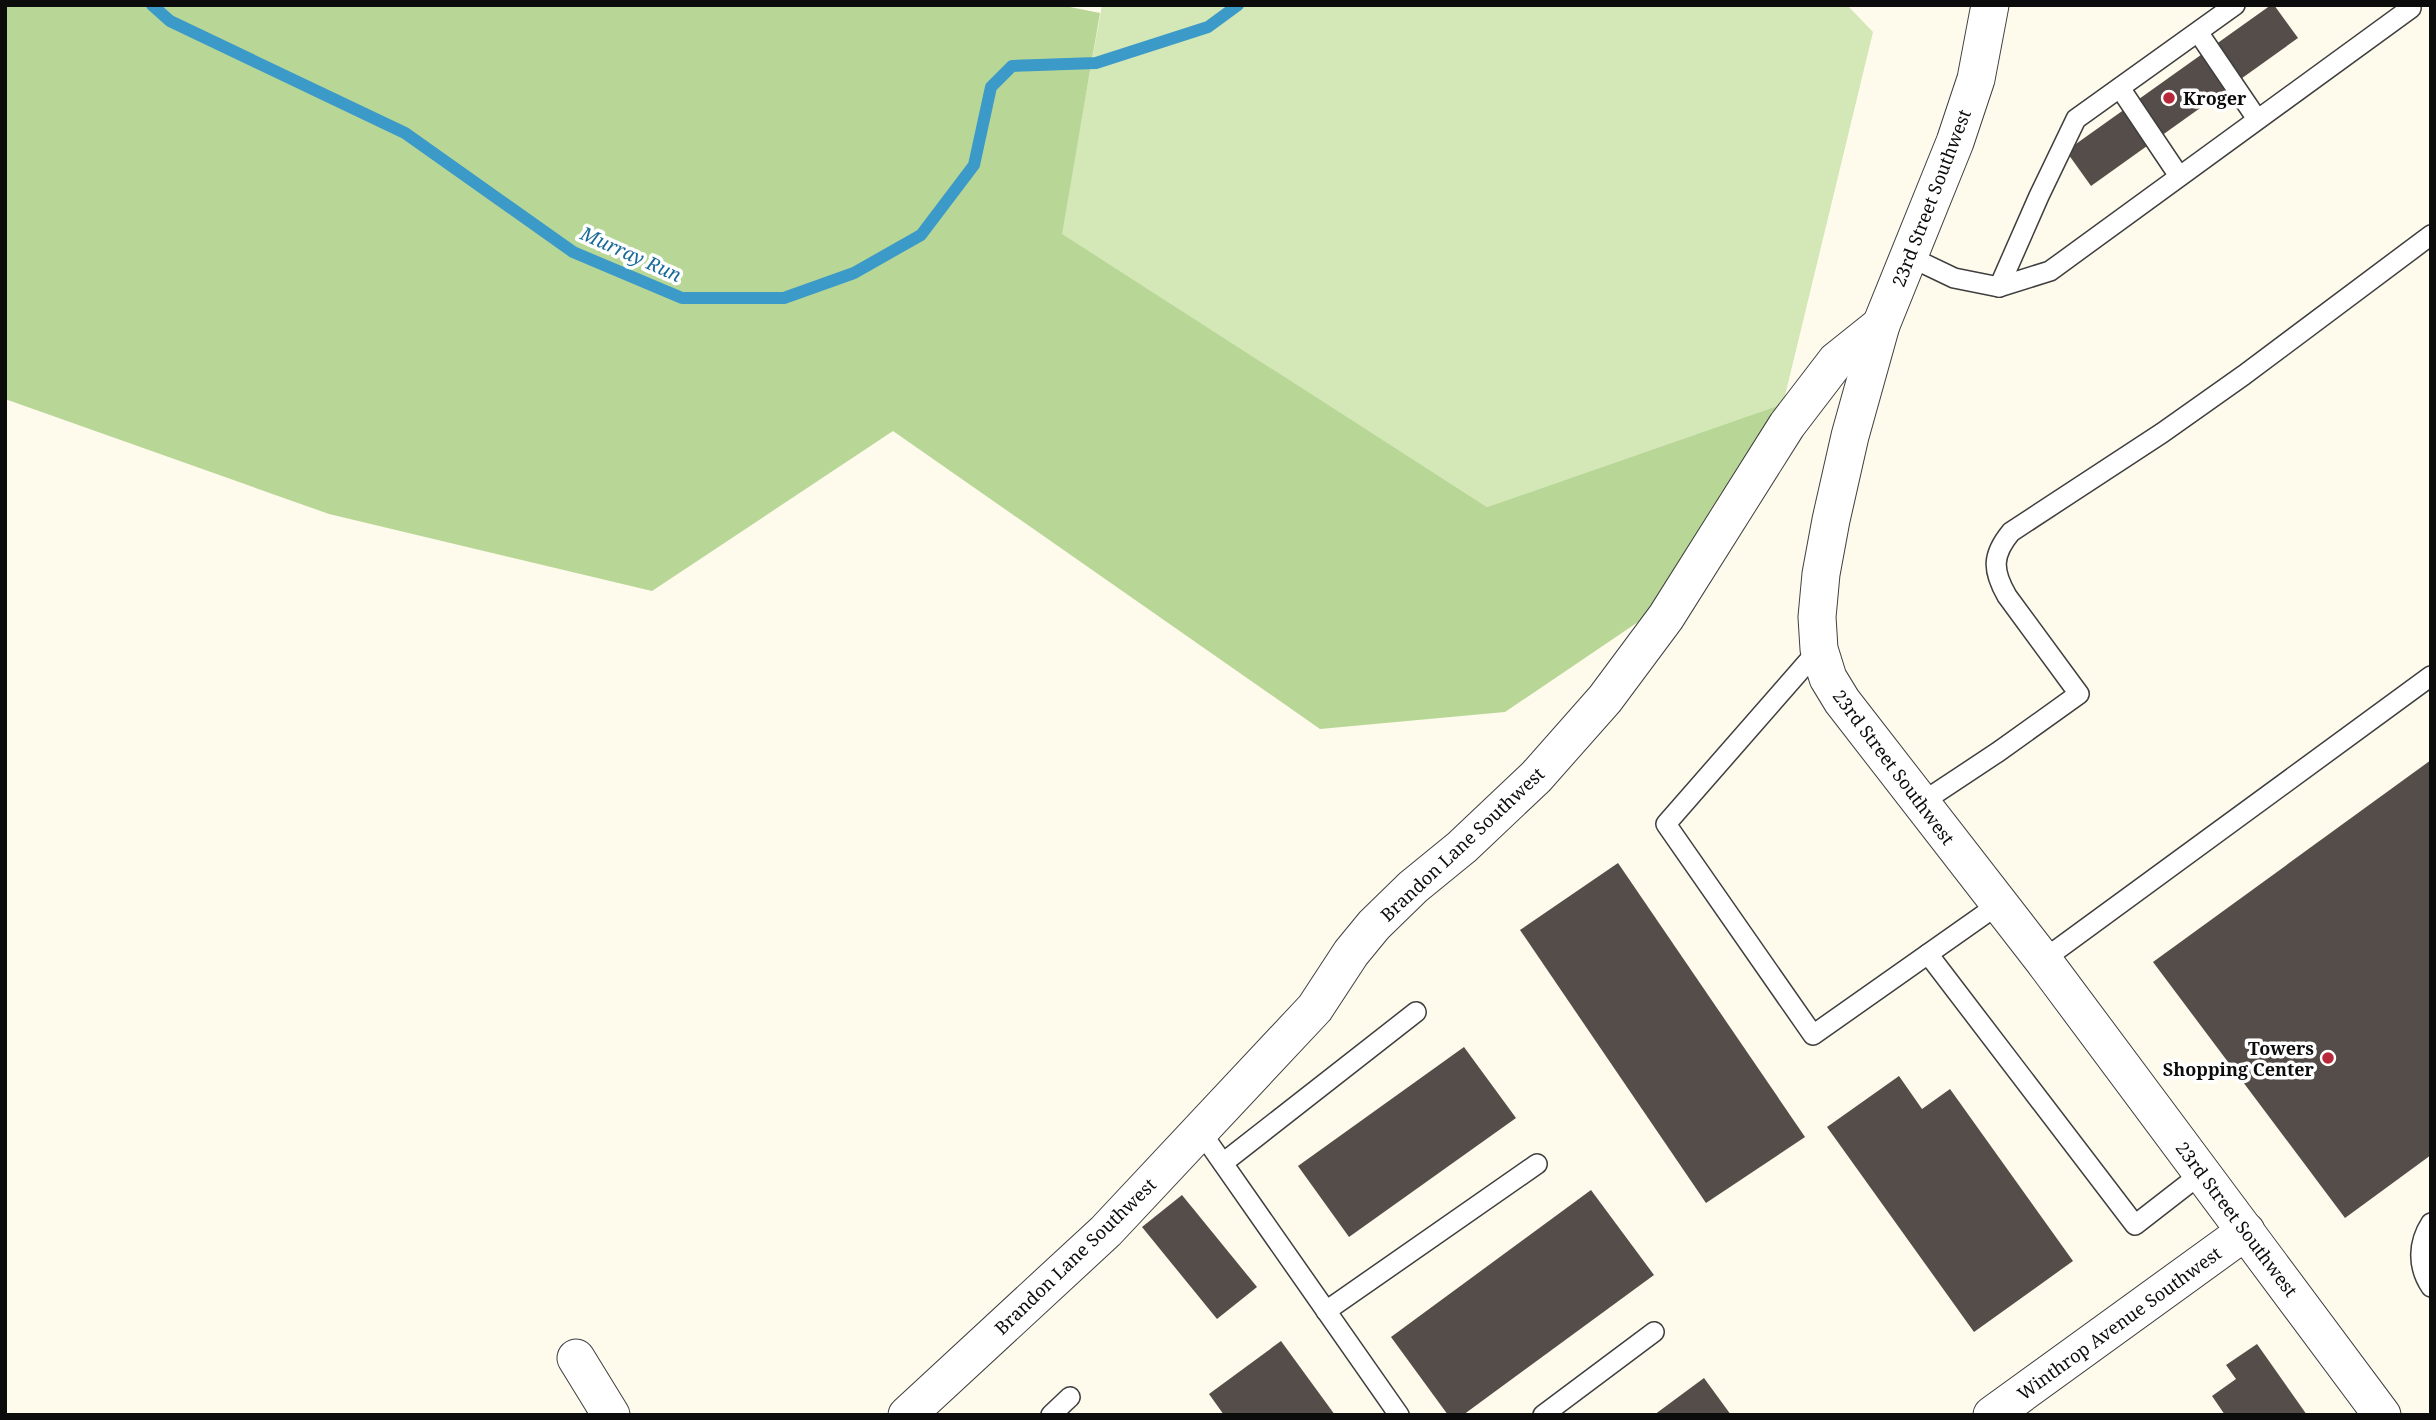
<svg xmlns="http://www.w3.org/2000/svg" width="2436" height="1420" font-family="'Noto Serif',serif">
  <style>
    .green { fill: #d3e7b7 }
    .forest { fill: #b8d797 }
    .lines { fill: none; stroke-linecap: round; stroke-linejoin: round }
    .stream { stroke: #3c9ac9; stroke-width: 12 }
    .building { fill: #554d49 }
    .lane-casing { stroke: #3f3f3f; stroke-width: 22 }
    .street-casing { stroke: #3f3f3f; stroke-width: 39 }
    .lane { stroke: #fff; stroke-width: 19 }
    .street { stroke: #fff; stroke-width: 37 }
    .poi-dot { fill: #b7293a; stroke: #fff; stroke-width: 2.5 }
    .labels { text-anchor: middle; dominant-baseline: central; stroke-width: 7; stroke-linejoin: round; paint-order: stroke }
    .poi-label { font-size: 18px; font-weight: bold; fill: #0c0c0c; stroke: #fff; text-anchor: start }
    .street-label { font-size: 18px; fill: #0c0c0c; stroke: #fff }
    .water-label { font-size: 19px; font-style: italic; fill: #1a6b9a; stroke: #fff }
  </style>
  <rect width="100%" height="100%" fill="#fefaec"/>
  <path class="green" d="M1102,5H1847L1873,32L1783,404L1487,507L1061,234Z"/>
  <path class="forest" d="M5,5H1060L1100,13L1062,234L1487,507L1783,404L1644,618L1505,712L1320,729L893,431L652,591L329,514L5,399Z"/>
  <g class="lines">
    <path class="stream" d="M152,5L170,21L405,133L573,252L682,298H784L854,273L921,235L974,165L991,87L1012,66L1096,63L1208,27L1238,5"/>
  </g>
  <g class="building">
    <path d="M2271,5H2274L2298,38L2091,186L2066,151Z"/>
    <path d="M2431,760V1155L2345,1218L2153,962Z"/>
    <path d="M1618,863L1805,1137L1706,1203L1520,930Z"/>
    <path d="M1464,1047L1516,1118L1349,1237L1298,1166Z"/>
    <path d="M1899,1076L1922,1109L1950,1089L2073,1261L1974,1332L1827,1127Z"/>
    <path d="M1591,1190L1654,1275L1463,1415H1448L1391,1337Z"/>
    <path d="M1182,1195L1257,1287L1217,1319L1142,1227Z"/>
    <path d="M1281,1341L1335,1415H1224L1209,1394Z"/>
    <path d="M2257,1344L2307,1415H2225L2212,1396L2236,1379L2226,1365Z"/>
    <path d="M1704,1378L1731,1415H1654Z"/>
  </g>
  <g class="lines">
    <g class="lane-casing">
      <g id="lane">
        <path d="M2235,5L2076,119L2039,196L1999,287L2050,271L2411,8L2409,5"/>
        <path d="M2198,32L2257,119"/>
        <path d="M2120,88L2179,176"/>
        <path d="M1908,256L1954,278L1999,287"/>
        <path d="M1819,649L1666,824L1813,1035L1999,904"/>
        <path d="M1921,803L1998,752L2079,694L2007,596C1992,570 1992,555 2011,532L2162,433L2244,375L2431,235"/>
        <path d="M1928,954L2135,1225L2202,1173"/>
        <path d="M2043,960L2431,676"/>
        <path d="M1201,1132L1399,1415"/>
        <path d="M1223,1163L1416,1012"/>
        <path d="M2431,1223C2418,1243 2417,1266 2431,1287"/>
        <path d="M1326,1311L1537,1164"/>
        <path d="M1051,1415L1070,1397"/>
        <path d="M1543,1415L1654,1332"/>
      </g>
    </g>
    <g class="street-casing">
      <g id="street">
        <path d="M1990,5L1976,79L1955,142L1881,325L1850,436L1831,520L1821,574L1817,617L1819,649L1828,678L1842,701L2043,960L2382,1415"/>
        <path d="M576,1358L611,1415"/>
        <path d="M907,1415L1106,1231L1315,1008L1351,953L1374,925L1413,887L1462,847L1536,777L1605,699L1666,617L1787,425L1836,361L1881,325"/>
        <path d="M1992,1415L2246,1231"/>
      </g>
    </g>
    <use href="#lane" class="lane"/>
    <use href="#street" class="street"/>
  </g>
  <g class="poi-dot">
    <circle cx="2169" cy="98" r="7"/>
    <circle cx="2328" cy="1058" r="7"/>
  </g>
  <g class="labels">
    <g class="poi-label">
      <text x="2183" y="98">Kroger</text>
      <text x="2314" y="1048" text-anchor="end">Towers<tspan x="2314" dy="21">Shopping Center</tspan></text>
    </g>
    <g class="street-label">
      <text transform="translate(1931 198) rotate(-69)">23rd Street Southwest</text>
      <text transform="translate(1894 767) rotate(53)">23rd Street Southwest</text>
      <text transform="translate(1462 844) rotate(-43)">Brandon Lane Southwest</text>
      <text transform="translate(2237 1219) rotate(53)">23rd Street Southwest</text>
      <text transform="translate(1075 1256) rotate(-44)">Brandon Lane Southwest</text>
      <text transform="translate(2119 1323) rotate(-36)">Winthrop Avenue Southwest</text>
    </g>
    <g class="water-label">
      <text transform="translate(631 254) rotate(24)">Murray Run</text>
    </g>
  </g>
  <rect width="2436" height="1420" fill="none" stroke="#0c0c0c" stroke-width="14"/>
</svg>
